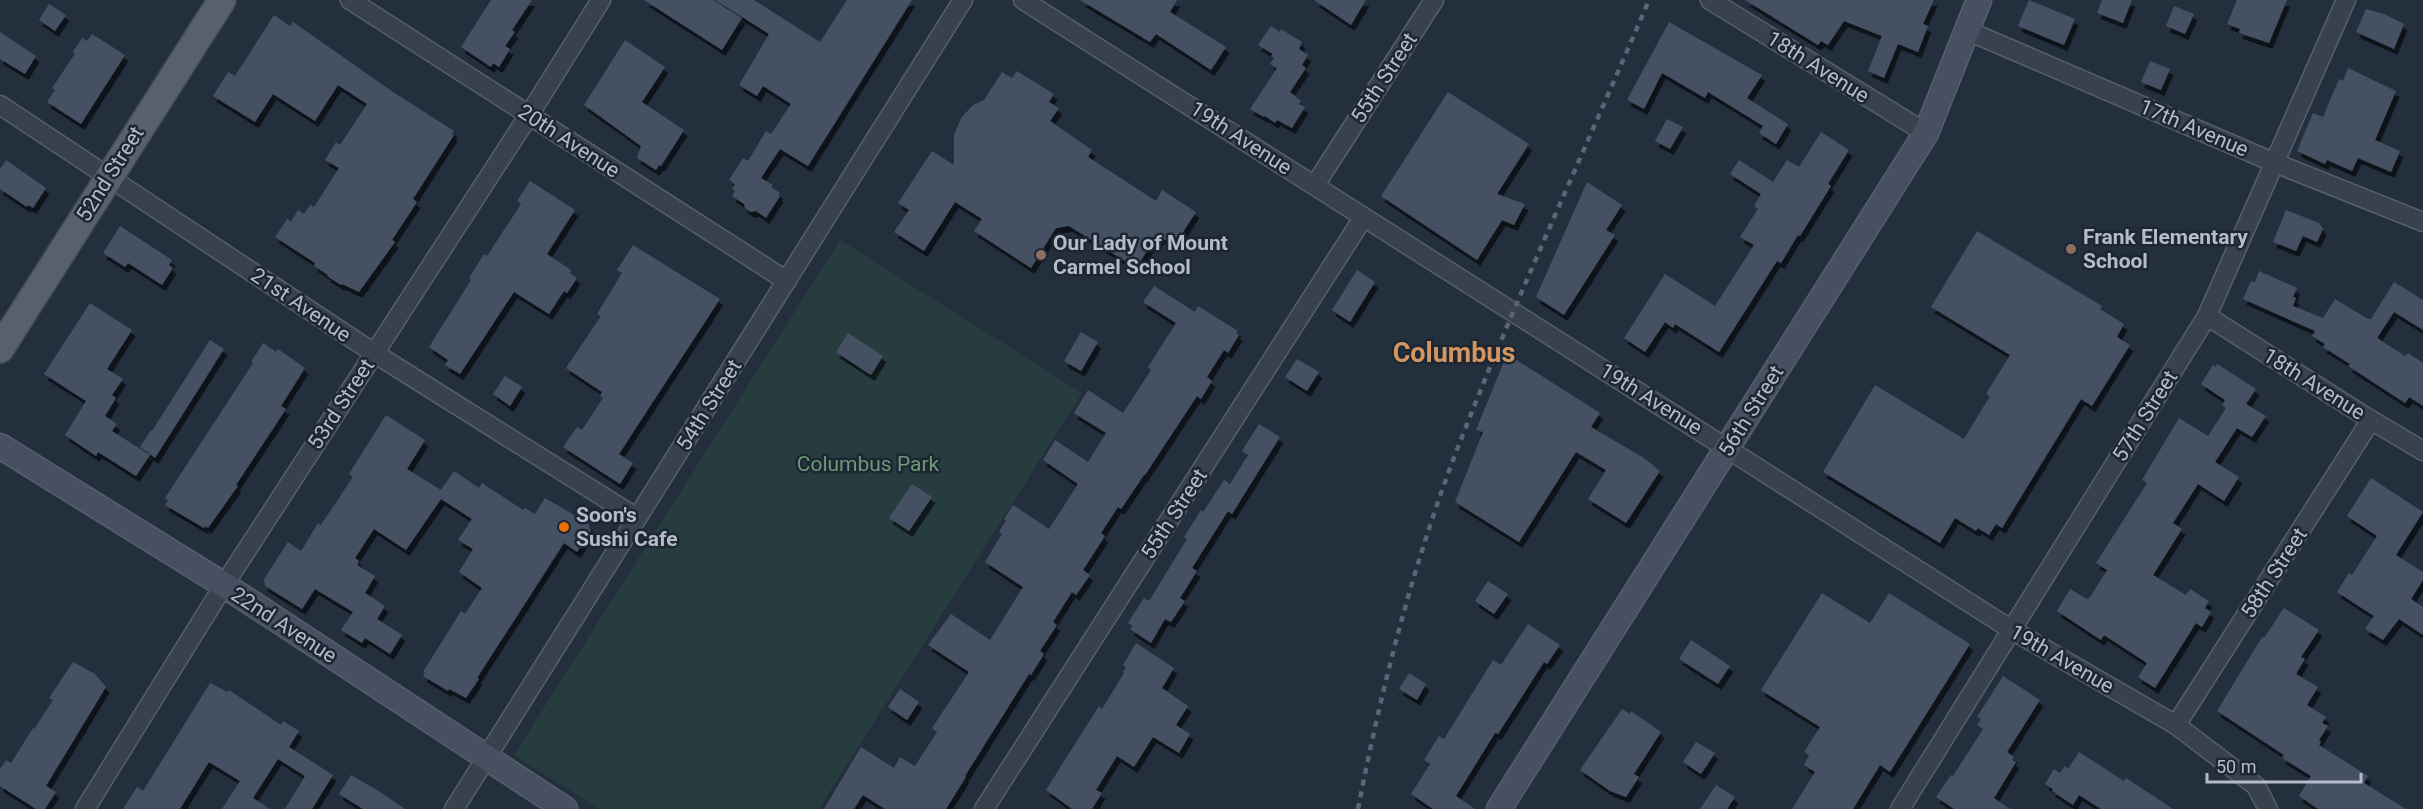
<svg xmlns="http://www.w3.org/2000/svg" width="2423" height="809" font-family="Roboto,sans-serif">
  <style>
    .green { fill: #263c3f }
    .building { fill: #455162; filter: url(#shadow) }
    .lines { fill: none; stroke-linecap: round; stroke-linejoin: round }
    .street-casing { stroke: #565f6c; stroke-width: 21 }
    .secondary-casing { stroke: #565f6c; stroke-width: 27 }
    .primary-casing { stroke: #414a57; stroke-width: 30 }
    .street { stroke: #38414e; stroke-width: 18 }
    .secondary { stroke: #465061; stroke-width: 24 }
    .primary { stroke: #56606e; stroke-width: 27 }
    .rail { stroke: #5a6575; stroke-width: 4.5; stroke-dasharray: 6 6; stroke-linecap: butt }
    .education-dot { fill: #8d6e63; stroke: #1d2633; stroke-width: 2 }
    .food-dot { fill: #e8710a; stroke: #1d2633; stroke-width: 2 }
    .labels { text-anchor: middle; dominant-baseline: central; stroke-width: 5; stroke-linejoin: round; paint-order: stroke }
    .street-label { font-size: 21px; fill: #b4bcc9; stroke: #1d2633 }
    .poi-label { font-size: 21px; font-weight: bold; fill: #b4bcc9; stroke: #1d2633; text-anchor: start }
    .park-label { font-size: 21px; fill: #6b9a76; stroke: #1d2633 }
    .district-label { font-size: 27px; font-weight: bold; fill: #d59563; stroke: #1d2633 }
  </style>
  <defs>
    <filter id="shadow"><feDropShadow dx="3.5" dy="6" stdDeviation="0" flood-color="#0009"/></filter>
  </defs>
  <rect width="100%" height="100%" fill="#242f3e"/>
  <path class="green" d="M840,240L1082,393L819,809H599L514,755Z"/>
  <g class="building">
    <path d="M491,0H532L512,30L515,32L505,46L510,49L499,67L493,63L491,67L461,47Z"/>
    <path d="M644,0H713L742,18L722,50Z"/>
    <path d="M715,0H754L820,42L847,0H912L808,166L780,149L761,178L773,185L771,187L780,193L778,195L780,196L766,218L756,211L751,212L745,208L744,204L732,196L735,191L732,189L735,184L729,180L743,158L748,161L766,131L771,134L791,104L763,86L757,96L739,85L769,34Z"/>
    <path d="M1080,0H1177L1170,12L1226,47L1211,70L1156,34L1150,42Z"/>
    <path d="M1314,0H1366L1351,25Z"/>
    <path d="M1745,0H1934L1923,24L1928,26L1918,52L1898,44L1884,78L1868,71L1882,36L1844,21L1828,45L1821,41L1818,45Z"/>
    <path d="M2029,0L2075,19L2064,45L2018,26Z"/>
    <path d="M2102,0H2132L2123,23L2097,13Z"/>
    <path d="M2237,0H2287L2269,43L2239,33L2240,29L2227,24Z"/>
    <path d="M49,4L66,15L55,31L39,20Z"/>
    <path d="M2174,6L2194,14L2185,34L2166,26Z"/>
    <path d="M2366,9L2384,14L2404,24L2394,49L2356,32Z"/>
    <path d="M274,15L290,26L293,22L393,92L454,131L452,134L454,135L413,199L417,202L392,240L395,242L359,292L342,284L341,285L327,276L328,275L314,266L315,263L275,237L287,219L291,222L298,210L304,214L310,205L314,207L339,168L325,160L336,142L340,145L367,104L338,85L315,121L273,94L255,122L213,96L228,72L235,76Z"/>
    <path d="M1669,22L1762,75L1747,98L1788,124L1776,144L1759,133L1763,126L1708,92L1705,98L1662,73L1644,109L1627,100Z"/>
    <path d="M1271,26L1280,32L1281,29L1302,42L1299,49L1308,55L1302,65L1306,68L1290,92L1301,101L1299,104L1305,107L1292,128L1277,120L1275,123L1265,116L1264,117L1250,109L1277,68L1270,64L1274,58L1271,56L1273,54L1258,45Z"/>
    <path d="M0,32L36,56L25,74L0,59Z"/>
    <path d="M92,34L125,55L81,124L47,102L55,90L52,88L75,54L73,52L82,38L87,41Z"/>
    <path d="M625,40L665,67L642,102L684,130L661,166L659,165L656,170L637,158L641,146L584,105Z"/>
    <path d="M2150,61L2170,69L2161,90L2141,82Z"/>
    <path d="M2348,68L2396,91L2375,140L2400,151L2391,172L2358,158L2352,171L2327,160L2325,164L2297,151L2313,113L2323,117L2339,79L2343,81Z"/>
    <path d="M1017,71L1054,94L1049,102L1059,108L1050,121L1092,150L1088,157L1156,201L1162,190L1196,212L1174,246L1161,237L1155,247L1151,245L1136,268L1069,226L1056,228L1031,268L974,231L982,219L955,202L924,251L894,232L909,210L898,203L932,151L954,165V135L961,118L973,105L984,100L1002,72L1012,78Z"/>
    <path d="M1448,92L1529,144L1497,194L1525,204L1514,225L1502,220L1477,260L1381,196Z"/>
    <path d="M1667,119L1683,127L1670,149L1655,141Z"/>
    <path d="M1821,132L1849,150L1828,184L1831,186L1800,236L1798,235L1781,263L1777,261L1719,352L1675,324L1673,328L1665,322L1645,352L1624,338L1665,274L1715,306L1754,245L1740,237L1758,209L1754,206L1761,194L1730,174L1739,160L1773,182L1787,160L1799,167Z"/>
    <path d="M6,160L46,188L33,208L28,205L27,207L0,189V169Z"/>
    <path d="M530,181L575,210L547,254L571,270L570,273L577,278L567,293L564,291L549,314L514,292L460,374L445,365L448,360L429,347L471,280L469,278L484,254L487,256L521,204L517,201Z"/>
    <path d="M1587,182L1622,205L1606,230L1615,235L1564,315L1536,297Z"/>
    <path d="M2286,210L2319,223L2323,229L2317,242L2303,236L2296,251L2273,242Z"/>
    <path d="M120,226L172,260L169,265L173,268L162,285L128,263L125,267L103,253Z"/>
    <path d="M1977,231L2102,306L2100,309L2124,324L2117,337L2130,345L2092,406L2081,399L2002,528L1996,524L1989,535L1978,528L1976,531L1955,518L1940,543L1823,472L1875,385L1964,439L1990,396L1986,394L2010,355L1931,307Z"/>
    <path d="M633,245L720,299L619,454L633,463L620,484L563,447L577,427L582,430L603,398L600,396L602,392L566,368L601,316L597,314L622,273L617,270Z"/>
    <path d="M1357,270L1375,282L1350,322L1332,310Z"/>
    <path d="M2259,271L2297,288L2293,297L2296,298L2293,306L2323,318L2335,299L2368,319H2371L2394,282L2423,300V330L2394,312L2377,338L2405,356L2408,353L2423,363V406L2409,397L2405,403L2348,366L2350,364L2323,347L2325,344L2312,336L2315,331L2243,299L2251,281L2255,282Z"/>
    <path d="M1154,286L1195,312L1198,306L1238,331L1236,333L1239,335L1228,353L1224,350L1207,377L1212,381L1201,399L1197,396L1145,475H1144L1121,509L1118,507L1101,533L1105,536L1083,570L1090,575L1076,595L1072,592L1053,622L1057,625L1040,651L1044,654L1031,675L1029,674L965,776L966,777L946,809H885L863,795L854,809H824L861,747L894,768L900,757L915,766L937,732L932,728L969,672L928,645L951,614L990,640L1010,608L1023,587L985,562L1002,534L999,532L1006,520L1004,519L1013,505L1049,529L1078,484L1043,460L1055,440L1088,462L1106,433L1074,413L1088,390L1123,413L1151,370L1148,367L1176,323L1143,302Z"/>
    <path d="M90,303L132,330L107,369L123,379L112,395L116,398L105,416L117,424L112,431L150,455L136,476L98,452L96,456L65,435L86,401L44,374Z"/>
    <path d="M1081,332L1098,342L1081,371L1064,361Z"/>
    <path d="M848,333L883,356L871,375L836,352Z"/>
    <path d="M210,340L224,349L155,458L140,447L151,430L152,431Z"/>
    <path d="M263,343L276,352L278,349L305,368L281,406L286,409L236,485L238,486L208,528L205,526L204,528L165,505L168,500L165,498L253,363L251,362Z"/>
    <path d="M1507,354L1600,413L1591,427L1644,458L1660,471L1626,523L1588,499L1606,470L1576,452L1519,542L1455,502L1483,432L1476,430Z"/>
    <path d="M1297,359L1319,372L1307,391L1285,377Z"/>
    <path d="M2217,364L2256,389L2246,404L2266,416L2252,437L2237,428L2215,462L2239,477L2224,501L2198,484L2173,523L2182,529L2153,575L2186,595L2190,589L2209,601L2205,608L2211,612L2202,627L2196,623L2155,688L2138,677L2147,663L2104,635L2101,640L2057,611L2070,589L2087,599L2090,597L2107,570L2096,563L2147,483L2142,480L2179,418L2208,436L2226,408L2222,405L2225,400L2201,384L2213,365L2216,367Z"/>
    <path d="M505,376L522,387L510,406L493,394Z"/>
    <path d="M386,415L425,440L407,469L441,490L454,471L479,488L482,483L523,510L525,508L535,514L545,498L588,523L591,531L577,552L564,543L477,678L479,679L466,698L449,689L448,691L423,676L425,673L423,672L461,611L465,614L482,588L459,572L473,549L458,540L472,519L441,499L406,550L374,529L355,558L359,561L357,565L375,576L365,593L385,606L377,619L402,635L390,654L365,638L362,643L341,630L353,612L315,589L302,609L265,586L264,579L288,542L301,551L318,523L321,525L353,477L349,474Z"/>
    <path d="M1259,424L1280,437L1232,514L1228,511L1192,568L1197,571L1180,598L1185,601L1171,622L1165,619L1151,643L1130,629L1133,626L1128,623L1144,598L1149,601L1187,539L1184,537L1201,510L1203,512L1224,480L1230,484L1248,455L1242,451Z"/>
    <path d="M2371,478L2423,512L2396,555L2423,572V580L2411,599L2423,607V635L2399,619L2383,640L2365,629L2374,616L2337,592L2349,573L2352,575L2377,536L2347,516Z"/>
    <path d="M912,484L932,497L909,531L889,518Z"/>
    <path d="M1488,581L1508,594L1494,614L1475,601Z"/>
    <path d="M1822,593L1870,623L1889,593L1970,644L1890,772L1880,765L1853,809H1792L1815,772L1804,765L1809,755L1804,752L1820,727L1761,690Z"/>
    <path d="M2284,608L2319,630L2301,657L2305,659L2296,674L2318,687L2307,705L2326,717L2322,723L2328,726L2319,740L2321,742L2319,745L2368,776L2364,783L2406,809H2318L2299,796L2311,776L2282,758L2284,755L2217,711L2262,637L2264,638Z"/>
    <path d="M1528,624L1560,645L1547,664L1544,662L1498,734L1495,733L1456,796L1475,809H1433L1411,794L1430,764L1424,760L1439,736L1444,739L1493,660L1501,665Z"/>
    <path d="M1691,640L1730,666L1718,684L1679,659Z"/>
    <path d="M1136,643L1174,668L1162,688L1188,706L1176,725L1190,734L1179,753L1153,737L1134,767L1117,756L1096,790L1102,793L1092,809H1072L1046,790L1099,706L1102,709L1124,673L1123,672L1126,667L1123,665Z"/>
    <path d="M73,662L95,674L106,687L46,786L56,792L45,809H36L0,786V769L6,760L11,763L33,728L34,729L53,700L49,698Z"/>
    <path d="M1409,673L1426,684L1417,700L1399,689Z"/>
    <path d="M2003,676L2040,700L2007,752L2014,757L2012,760L2016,762L1994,798L2010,809H1954L1936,797L1951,775L1953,776L1983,729L1977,725L1981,719L1977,717Z"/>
    <path d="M210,683L228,692L229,690L281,725L283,721L299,731L289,747L333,775L312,809H285L305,776L278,759L253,798L270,809H222L240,781L209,762L180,809H123L137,787L143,791Z"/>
    <path d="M900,689L919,702L907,720L888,707Z"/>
    <path d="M1622,709L1630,714L1631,711L1661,732L1634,774L1639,777L1626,797L1610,791L1580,770Z"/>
    <path d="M1696,742L1715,753L1701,774L1683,762Z"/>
    <path d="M2079,752L2124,781L2126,778L2173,809H2101L2079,795L2073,805L2052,791L2053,789L2045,784L2054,769L2060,773L2065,766L2068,769Z"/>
    <path d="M351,775L377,790L405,809H363L339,794Z"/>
    <path d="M1716,785L1735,797L1727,809H1700Z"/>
  </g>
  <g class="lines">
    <g class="street-casing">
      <g id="street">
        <path d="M350,0L787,281"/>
        <path d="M1023,0L2012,630L2176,725L2256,786L2268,809"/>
        <path d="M1710,0L1926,133"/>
        <path d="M1966,30L2275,163L2423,222"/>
        <path d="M0,105L374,353L637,518"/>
        <path d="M1315,185L1434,0"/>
        <path d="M2207,316L2371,420L2423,451"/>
        <path d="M2176,725L2371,420"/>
        <path d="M85,809L224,585L529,115L601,0"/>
        <path d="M454,809L963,0"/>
        <path d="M984,809L1363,218"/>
        <path d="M1900,809L2207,316L2346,0"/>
      </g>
    </g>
    <g class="secondary-casing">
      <g id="secondary">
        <path d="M0,446L224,585L565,809"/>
        <path d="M1499,809L1926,133L1979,0"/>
      </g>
    </g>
    <g class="primary-casing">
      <path id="primary" d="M0,349L222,0"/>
    </g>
    <use href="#street" class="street"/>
    <use href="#secondary" class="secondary"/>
    <use href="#primary" class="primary"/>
    <path class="rail" d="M1358,809C1382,685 1414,560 1460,442C1518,293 1586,148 1649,0"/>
  </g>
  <g class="education-dot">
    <circle cx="2071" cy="249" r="6"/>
    <circle cx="1041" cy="255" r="6"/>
  </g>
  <circle class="food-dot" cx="564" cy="527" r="6"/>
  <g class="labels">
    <g class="street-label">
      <text transform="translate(1818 67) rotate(32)">18th Avenue</text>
      <text transform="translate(1384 78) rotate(-57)">55th Street</text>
      <text transform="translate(2194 128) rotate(23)">17th Avenue</text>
      <text transform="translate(1241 138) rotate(33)">19th Avenue</text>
      <text transform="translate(569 141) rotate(33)">20th Avenue</text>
      <text transform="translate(110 174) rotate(-58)">52nd Street</text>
      <text transform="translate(301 305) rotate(34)">21st Avenue</text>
      <text transform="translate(2314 384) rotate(32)">18th Avenue</text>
      <text transform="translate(1651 399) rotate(32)">19th Avenue</text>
      <text transform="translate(341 404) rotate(-57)">53rd Street</text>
      <text transform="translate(709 405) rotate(-58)">54th Street</text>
      <text transform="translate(1751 411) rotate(-58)">56th Street</text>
      <text transform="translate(2145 416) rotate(-58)">57th Street</text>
      <text transform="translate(1174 514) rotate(-57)">55th Street</text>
      <text transform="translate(2274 573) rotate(-57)">58th Street</text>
      <text transform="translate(284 625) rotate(33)">22nd Avenue</text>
      <text transform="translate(2062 659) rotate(30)">19th Avenue</text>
    </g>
    <g class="poi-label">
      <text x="2083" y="237">Frank Elementary<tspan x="2083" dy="24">School</tspan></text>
      <text x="1053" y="243">Our Lady of Mount<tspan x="1053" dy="24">Carmel School</tspan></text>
      <text x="576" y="515">Soon's<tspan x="576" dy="24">Sushi Cafe</tspan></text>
    </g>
    <g class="park-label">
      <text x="868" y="464">Columbus Park</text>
    </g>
    <g class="district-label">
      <text x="1454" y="353">Columbus</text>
    </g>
  </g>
  <path d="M2207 773v9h154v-9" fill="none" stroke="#b4bcc9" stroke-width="3"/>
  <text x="2216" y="773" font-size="18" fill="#b4bcc9" stroke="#1d2633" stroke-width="4.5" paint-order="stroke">50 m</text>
</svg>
